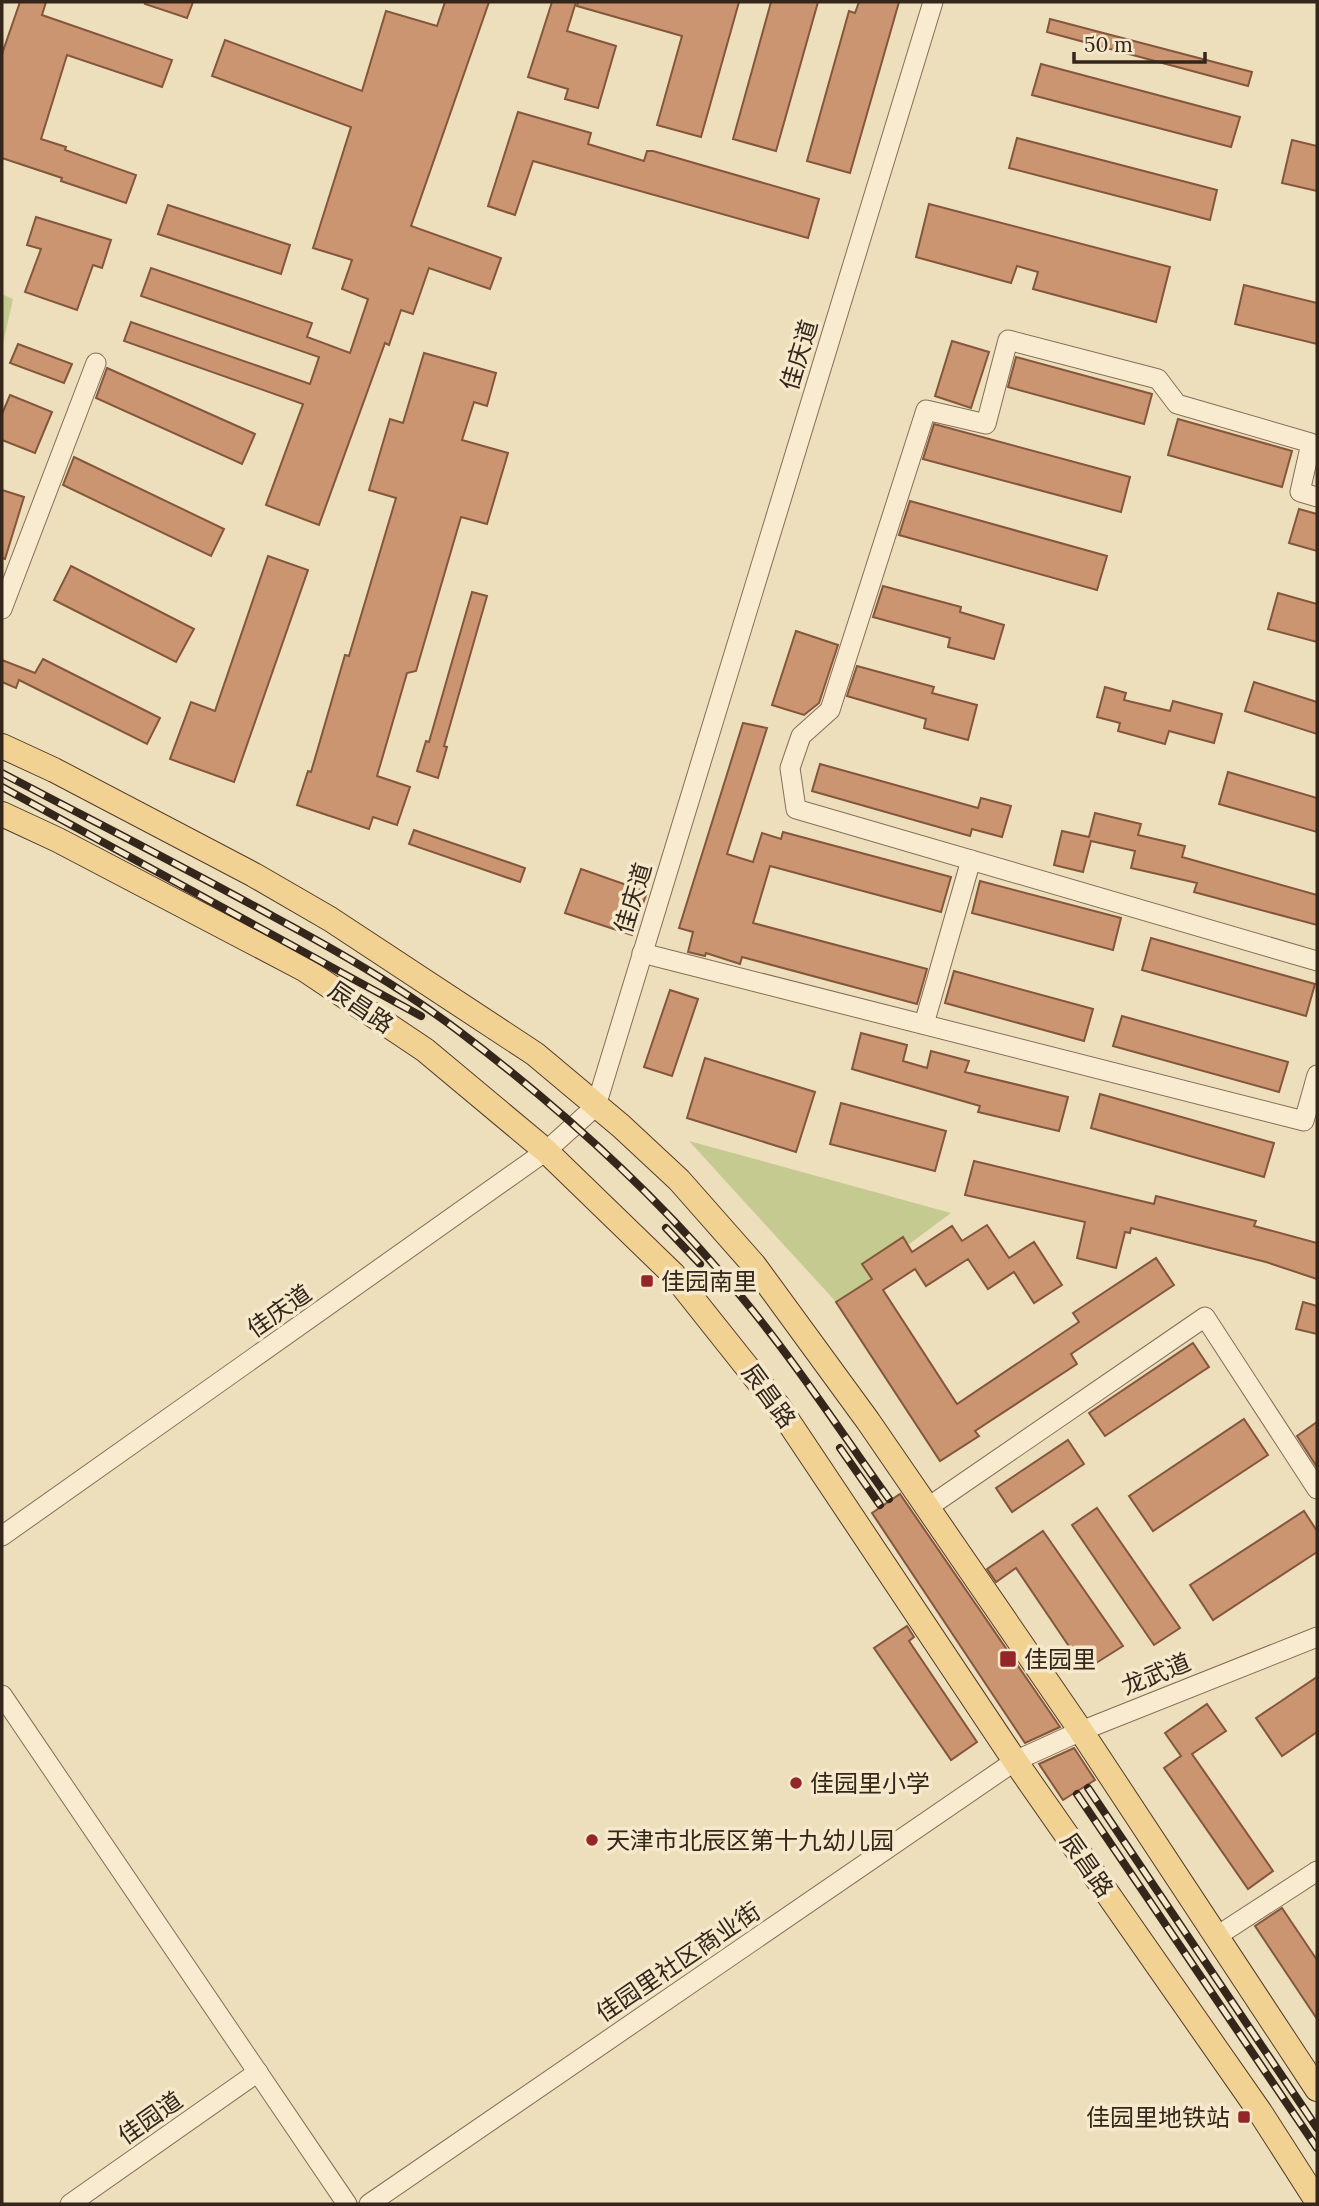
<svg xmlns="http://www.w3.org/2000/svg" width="1319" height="2206" font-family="Lora,'Noto Sans SC',serif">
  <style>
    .green { fill: #c5cb90 }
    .building { fill: #cc9571; stroke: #84573c; stroke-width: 2 }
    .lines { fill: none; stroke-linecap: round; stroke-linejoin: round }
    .minor-casing { stroke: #856e56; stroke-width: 21 }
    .major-casing { stroke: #523c2b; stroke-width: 26 }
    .minor { stroke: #f9ebcf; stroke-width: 19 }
    .major { stroke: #f2d292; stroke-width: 24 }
    .rail-casing { stroke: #34261b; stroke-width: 8 }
    .rail { stroke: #f5e8cb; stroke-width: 5; stroke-dasharray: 16; stroke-linecap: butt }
    .poi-dot { fill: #942629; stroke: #f5e8cb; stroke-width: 2.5 }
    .labels { text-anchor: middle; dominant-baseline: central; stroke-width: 7; stroke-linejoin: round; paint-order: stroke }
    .street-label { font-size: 24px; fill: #34261b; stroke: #f5e8cb }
    .poi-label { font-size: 24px; fill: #34261b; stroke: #f5e8cb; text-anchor: start }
  </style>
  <rect width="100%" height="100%" fill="#eddebc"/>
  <g class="green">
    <path d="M2,294L13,299L2,348Z"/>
    <path d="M689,1141L951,1213L908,1245L902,1237L862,1264L872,1279L836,1302Z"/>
  </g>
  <g class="building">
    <path d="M20,2H46L42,15L172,60L162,87L67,55L41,139L66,147L65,150L136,175L126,203L61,181L62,178L2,158V54Z"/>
    <path d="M146,2H193L187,18L145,4Z"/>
    <path d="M445,2H489L411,226L501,258L490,289L429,268L413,314L401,310L389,345L385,343L319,525L266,505L303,404L124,341L131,322L310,384L319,357L141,296L151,268L312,323L307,337L350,353L368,299L342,289L352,260L313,248L351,127L212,76L225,40L362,91L386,11L437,26Z"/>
    <path d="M552,2H576L567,31L616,46L598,108L565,99L568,89L528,77Z"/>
    <path d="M578,2H739L701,137L657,125L682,36L577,6Z"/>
    <path d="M771,2H818L776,151L733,139Z"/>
    <path d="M859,2H899L850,173L807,161L849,11L855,13Z"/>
    <path d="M1050,19L1252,72L1248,86L1047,32Z"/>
    <path d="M1041,64L1240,117L1231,147L1032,95Z"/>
    <path d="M518,112L591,133L588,144L644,161L647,151H653L819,199L808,238L533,161L515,215L488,206Z"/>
    <path d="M1017,138L1217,190L1210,220L1009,168Z"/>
    <path d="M1292,140L1317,146V191L1282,183Z"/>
    <path d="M929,204L1170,267L1156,322L1033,289L1038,272L1017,266L1011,283L916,257Z"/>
    <path d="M168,205L290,245L281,274L158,234Z"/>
    <path d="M36,217L111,240L102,268L93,265L77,310L25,292L41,249L27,245Z"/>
    <path d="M1244,285L1317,303V344L1235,324Z"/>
    <path d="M952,341L989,352L971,408L935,396Z"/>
    <path d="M18,344L72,364L64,383L10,363Z"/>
    <path d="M424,353L496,373L487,406L474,402L462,440L508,453L487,524L461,517L416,671L407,673L377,776L410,787L397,825L373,817L369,829L297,805L308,771L311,772L345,655L349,656L396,498L369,490L390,419L403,423Z"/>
    <path d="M1016,357L1152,394L1144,424L1008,387Z"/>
    <path d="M107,368L255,434L242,464L96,398Z"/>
    <path d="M10,395L52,412L35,453L2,440V414Z"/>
    <path d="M1178,419L1292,451L1282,487L1168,455Z"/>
    <path d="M934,424L1130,477L1121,512L923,459Z"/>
    <path d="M74,457L224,529L211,556L63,485Z"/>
    <path d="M2,490L24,497L5,559L2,558Z"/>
    <path d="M910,501L1107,556L1097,590L899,535Z"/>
    <path d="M1299,509L1317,514V551L1289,543Z"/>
    <path d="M268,556L308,570L234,782L170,759L191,702L215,711Z"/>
    <path d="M71,566L194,629L176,662L54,600Z"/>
    <path d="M883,586L961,607L960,612L1004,625L994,659L948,647L950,638L873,617Z"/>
    <path d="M472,592L487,596L444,746L447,747L438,778L417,771L426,741L429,742Z"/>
    <path d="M1278,593L1317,604V642L1268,629Z"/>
    <path d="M796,631L838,645L819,703L804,715L772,705Z"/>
    <path d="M43,659L160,718L147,744L19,680L16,688L2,682V660L35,673Z"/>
    <path d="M857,666L934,687L932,693L977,705L968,740L924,728L926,719L847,696Z"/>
    <path d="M1254,682L1317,702V734L1245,711Z"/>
    <path d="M1105,687L1126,693L1124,700L1170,711L1173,701L1222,714L1214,743L1169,731L1165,744L1118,731L1120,723L1097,717Z"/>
    <path d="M743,723L767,728L727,854L753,862L762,833L781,839L783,832L951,877L941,912L770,866L753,923L927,969L917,1004L742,957L740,964L706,953L705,956L688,952L693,932L679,928Z"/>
    <path d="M820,764L978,808L981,798L1011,806L1002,837L972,829L970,836L812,791Z"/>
    <path d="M1228,772L1317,798V832L1219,804Z"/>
    <path d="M1095,813L1141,824L1138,835L1185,846L1182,857L1317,895V925L1194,892L1197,883L1131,868L1135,851L1091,841L1083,872L1054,865L1062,831L1089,837Z"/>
    <path d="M414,830L525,868L520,882L409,844Z"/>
    <path d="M581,869L647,892L632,935L565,913Z"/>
    <path d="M980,881L1121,918L1113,950L972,913Z"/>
    <path d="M1151,938L1315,984L1306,1016L1142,970Z"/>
    <path d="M954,971L1093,1009L1084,1041L945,1003Z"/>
    <path d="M670,990L698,999L672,1076L644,1067Z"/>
    <path d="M1122,1016L1288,1062L1279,1092L1113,1046Z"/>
    <path d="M861,1033L907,1045L903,1061L927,1068L931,1051L969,1061L965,1072L1068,1097L1059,1131L978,1112L980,1106L852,1069Z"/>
    <path d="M705,1058L815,1092L796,1152L687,1118Z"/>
    <path d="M1100,1094L1274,1143L1264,1177L1091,1128Z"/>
    <path d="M841,1103L946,1131L935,1171L830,1144Z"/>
    <path d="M974,1161L1154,1204L1156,1196L1256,1221L1254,1226L1317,1243V1279L1266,1262L1131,1228L1130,1233L1125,1232L1116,1268L1077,1258L1085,1222L965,1195Z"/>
    <path d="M987,1225L1009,1258L1034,1242L1062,1285L1034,1303L1014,1272L988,1289L968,1259L926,1286L915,1269L883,1290L957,1404L1079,1322L1073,1313L1156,1258L1174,1285L1071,1354L1077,1364L975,1431L979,1436L940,1461L836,1302L872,1279L862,1264L903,1237L912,1252L952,1226L962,1241Z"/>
    <path d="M1303,1302L1317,1306V1334L1296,1329Z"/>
    <path d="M1193,1343L1209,1367L1105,1436L1089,1413Z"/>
    <path d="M1244,1419L1268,1455L1153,1531L1129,1496Z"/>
    <path d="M1317,1422V1467L1297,1436Z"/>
    <path d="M1068,1440L1084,1464L1012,1512L996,1488Z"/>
    <path d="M900,1494L1060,1727L1025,1743L872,1513Z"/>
    <path d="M1097,1508L1180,1628L1154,1645L1072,1525Z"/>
    <path d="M1304,1511L1317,1531V1552L1213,1620L1190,1585Z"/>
    <path d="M1043,1531L1123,1646L1085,1670L1016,1568L996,1582L987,1569Z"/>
    <path d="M907,1626L914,1637L909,1641L977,1742L951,1760L874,1648Z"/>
    <path d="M1317,1677V1732L1282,1756L1256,1718Z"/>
    <path d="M1207,1704L1226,1731L1192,1754L1273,1871L1248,1889L1164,1768L1181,1756L1165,1733Z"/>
    <path d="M1074,1748L1095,1780L1063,1800L1039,1764Z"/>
    <path d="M1282,1908L1317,1960V2019L1255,1926Z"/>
  </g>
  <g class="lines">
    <g class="minor-casing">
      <g id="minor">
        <path d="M1317,497L1300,492L1311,443L1177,404L1158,379L1008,340L986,424L926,410L830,710L801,736L790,768L796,809L1317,961"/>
        <path d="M2,609L96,363"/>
        <path d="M642,953L1304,1121L1317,1075"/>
        <path d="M924,1024L971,860"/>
        <path d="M927,1508L1205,1317L1317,1489"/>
        <path d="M2,1536L546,1151L596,1106L933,2"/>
        <path d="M2,1695L347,2204"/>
        <path d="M1217,1936L1317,1871"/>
        <path d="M70,2204L258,2072"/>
        <path d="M369,2204L1015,1761L1081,1731L1317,1637"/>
      </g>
    </g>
    <g class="major-casing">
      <g id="major">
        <path d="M2,746L54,770L254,875L330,919L535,1054L621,1126L679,1180L754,1265L868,1421L1081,1731L1317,2089"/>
        <path d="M2,814L58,840L304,969L425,1050L546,1151L673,1274L778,1406L1015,1761L1260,2112L1317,2201"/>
      </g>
    </g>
    <use href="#minor" class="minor"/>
    <use href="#major" class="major"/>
    <g class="rail-casing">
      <g id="rail">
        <path d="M2,773C93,821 186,868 276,918C339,952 402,988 460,1032C563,1110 662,1200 744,1300C796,1363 841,1432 889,1499"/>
        <path d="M2,787L421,1016"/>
        <path d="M666,1228L700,1264"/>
        <path d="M840,1448L880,1505"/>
        <path d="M1088,1788L1317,2128"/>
        <path d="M1077,1794L1317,2148"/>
      </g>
    </g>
    <use href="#rail" class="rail"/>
  </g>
  <g class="poi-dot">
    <rect x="640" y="1274" width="14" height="14" rx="3.5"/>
    <rect x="999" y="1650" width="18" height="18" rx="3.5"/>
    <circle cx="796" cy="1783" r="7"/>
    <circle cx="592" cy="1840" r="7"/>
    <rect x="1237" y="2110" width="14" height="14" rx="3.5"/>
  </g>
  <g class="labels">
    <g class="street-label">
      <text transform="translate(799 355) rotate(-73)">佳庆道</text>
      <text transform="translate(633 898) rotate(-73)">佳庆道</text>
      <text transform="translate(361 1007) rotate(34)">辰昌路</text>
      <text transform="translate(279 1311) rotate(-35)">佳庆道</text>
      <text transform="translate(769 1396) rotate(54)">辰昌路</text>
      <text transform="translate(1156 1674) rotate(-22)">龙武道</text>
      <text transform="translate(1087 1865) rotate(55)">辰昌路</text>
      <text transform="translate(678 1962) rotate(-34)">佳园里社区商业街</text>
      <text transform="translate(150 2118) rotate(-35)">佳园道</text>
    </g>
    <g class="poi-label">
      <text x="661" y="1281">佳园南里</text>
      <text x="1024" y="1659">佳园里</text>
      <text x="810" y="1783">佳园里小学</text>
      <text x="606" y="1840">天津市北辰区第十九幼儿园</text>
      <text x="1230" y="2117" text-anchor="end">佳园里地铁站</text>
    </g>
  </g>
  <rect width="1319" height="2206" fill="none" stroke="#34261b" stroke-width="7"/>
  <path d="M1074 52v10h131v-10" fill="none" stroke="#34261b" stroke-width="3.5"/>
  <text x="1084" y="52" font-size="21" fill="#34261b" stroke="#f5e8cb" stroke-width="5" paint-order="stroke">50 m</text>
</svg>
